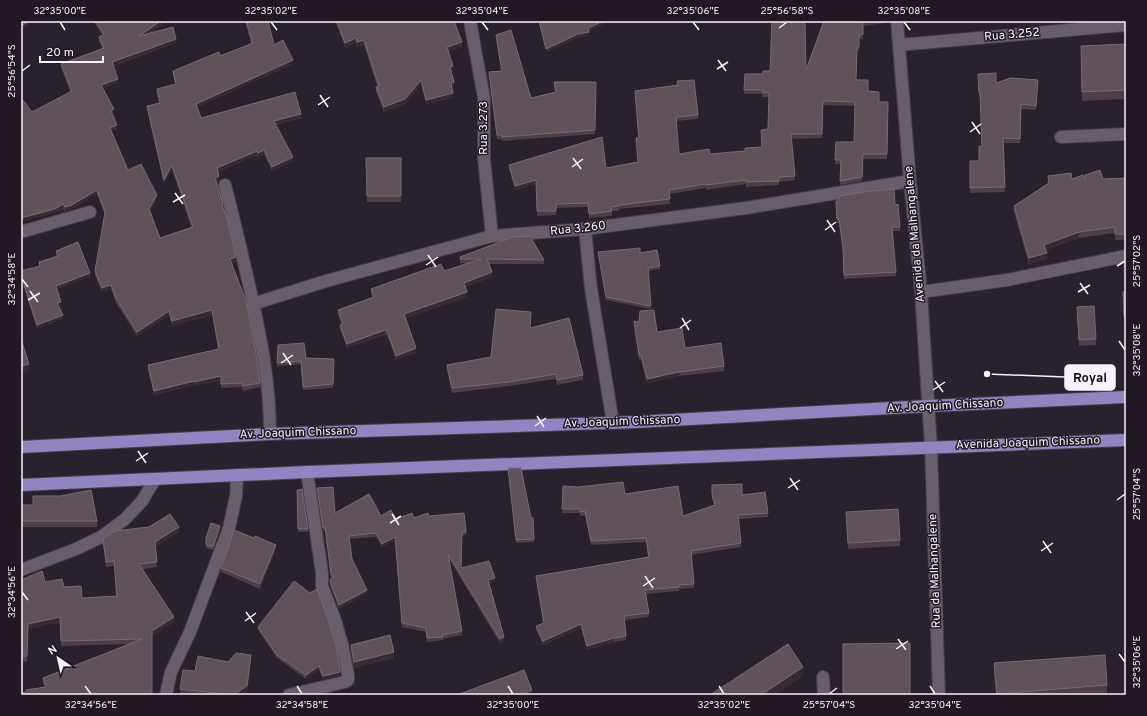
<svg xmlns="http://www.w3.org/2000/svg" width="1147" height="716" font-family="Overpass,sans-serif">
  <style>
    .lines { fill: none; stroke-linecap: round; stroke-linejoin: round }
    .minor-casing { stroke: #453e48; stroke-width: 14 }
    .major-casing { stroke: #453e48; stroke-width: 14 }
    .minor { stroke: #675d6b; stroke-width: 12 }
    .major { stroke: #9085c1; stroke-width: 12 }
    .wall { fill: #4d3e47 }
    .shaded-wall { fill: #372b35 }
    .building { fill: #5f525a; stroke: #776b73 }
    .ticks { fill: none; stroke: #f7f1fa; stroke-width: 1.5 }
    .labels { text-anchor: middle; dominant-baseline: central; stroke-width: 3; stroke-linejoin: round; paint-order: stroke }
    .street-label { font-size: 12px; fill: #f7f1fa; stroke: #211824 }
    .leader { fill: none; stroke: #f7f1fa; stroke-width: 1.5 }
    .callout-dot { fill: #f7f1fa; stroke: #211824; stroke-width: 1.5 }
    .callout { fill: #f7f1fa; stroke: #f7f1fa; stroke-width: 1.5 }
    .callout-label { font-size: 13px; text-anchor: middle; font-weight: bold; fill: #111 }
    .neatline { fill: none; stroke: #f7f1fa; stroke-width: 1.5 }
    .ticks-label { font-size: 10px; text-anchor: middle; fill: #f7f1fa }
  </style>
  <rect width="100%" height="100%" fill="#2a212e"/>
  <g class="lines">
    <g class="minor-casing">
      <g id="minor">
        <path d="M470,21L484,98V159L492,236"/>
        <path d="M897,21L910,181L921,292L931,447L939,695"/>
        <path d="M899,45L1126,25"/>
        <path d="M1061,137L1126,134"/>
        <path d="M225,185C234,219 242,254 250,289C261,337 270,384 270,434"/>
        <path d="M585,229L591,289L613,423"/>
        <path d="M21,232L90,212"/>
        <path d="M921,292L1007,280L1126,256"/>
        <path d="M253,304L326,281L492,236L585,229L746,208L910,181"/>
        <path d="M21,570L76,549L101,537L125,519L142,501L155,479"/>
        <path d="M823,677L824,695"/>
        <path d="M166,695L171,672L190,632L229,528L236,496L237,475"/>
        <path d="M289,695L345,682L348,680V675L343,648L335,620L322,586V573L307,472"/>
      </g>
    </g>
    <g class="major-casing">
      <g id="major">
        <path d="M21,447L270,434L636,422L928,406L1126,397"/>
        <path d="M21,485L307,472L1126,440"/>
      </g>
    </g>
    <use href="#minor" class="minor"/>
    <use href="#major" class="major"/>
  </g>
  <g class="wall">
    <path d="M93,21H168L150,33L176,43L113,66L118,83L103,88L114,114H112L117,129L111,132L128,170L157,199L150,211L160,238L191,227L172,169L164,184L147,110V106L159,103L157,93V89L175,84L173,75V71L220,56L251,44L246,24V21H268L274,45L293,64L197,107L201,118H301L276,125L293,161L272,171L264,154L258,157L257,155L218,172L219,180L217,182L236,262L232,263L260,383V387L243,391L242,387L221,388V380L194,386V385L154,395L148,370V365L218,349L212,315L172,326L169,315L137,336L116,303L111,289L102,292L95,275V271L105,215L97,194L70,210L65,212L63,209L55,213L32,112L70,92L61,68V64L102,49L99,41V37L102,35Z"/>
    <path d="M335,21H454L462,47L448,52L453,71L451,72L454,86L452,87L453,98L426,104L421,84L405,104L384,112L376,92V87L377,86L364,45L357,47L356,43L345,47Z"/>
    <path d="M539,21H609L589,31V35L578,38L546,52Z"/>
    <path d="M824,21H884V23L863,26V39H859V51H857L856,80L879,102H888L887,159H863L862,181L840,185L841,164H835L836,142H854L855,106L823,105L822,138L791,139L795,180L779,182V185L746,187V184L706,190V188L669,194L670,204L619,209V211H612V216L589,218L588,207L556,208V215L537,216L536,184L515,190L509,169V165L606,168L638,162L636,138H638L635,91L677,85V81L698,115V119L676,121L679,154H710L745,151L762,147L768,129L769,97H762V94H744L745,74H763L770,71L806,70Z"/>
    <path d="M923,21H944L924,23Z"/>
    <path d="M496,35L531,98L555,92L554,87V82H596L595,134L502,141V139L497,140L489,77V72L501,71L496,39Z"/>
    <path d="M1126,44V99L1082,101L1081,55Z"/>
    <path d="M978,74L996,83L1038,85L1036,110L1021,109L1020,143H1004L1005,192L970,193V161H979L982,146L980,97H979Z"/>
    <path d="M366,158H401V202H367Z"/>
    <path d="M1048,176L1085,180L1126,178V240H1115V233L1079,238L1046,250L1047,259L1029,264L1014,212V206L1048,183Z"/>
    <path d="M836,201L895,205L900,227V231H892L896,276L844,279L843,252L839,223H837Z"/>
    <path d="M56,251L90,276L57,289L61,305H59L63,318L37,329L21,278V271L39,266V262L57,257L56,255Z"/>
    <path d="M598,252L640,253L660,266V269L648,271L651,309L606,300Z"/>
    <path d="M460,257L544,260V264H489L492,277L465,287L467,297L406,318L416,353L396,360L387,335H385L347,348L340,329V325L341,324L338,314V310L372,297L371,294V289L444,271L467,263H460Z"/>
    <path d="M1126,291V320H1124L1123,296Z"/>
    <path d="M1077,307L1096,339V345L1079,346Z"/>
    <path d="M531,317L530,328L583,375V380L557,385L556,379L509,386L452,393L447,370V365L491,357Z"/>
    <path d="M634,321L657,332L685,348L724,366V371L679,376L647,383L641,360H639L634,326Z"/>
    <path d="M278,345L306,358L334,359L333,388L303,390L301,364L277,366Z"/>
    <path d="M508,468L531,518H533L534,542L516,543Z"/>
    <path d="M712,485L742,495L768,513V517L739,519L741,547L691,555L694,588L679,589V591L646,594L649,617L625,620L626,640L614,642L587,650L581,628L543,645L536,630V626L543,623L536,580V576L648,557L646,542L591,545L585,515L580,516V513H562L563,486L625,494L683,516L714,505L712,498Z"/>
    <path d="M317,488L335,513L381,516L396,519L414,518L429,516L464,513L466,535L462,536L461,568L495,582L489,583L504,641L500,643L449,559L462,631V635L443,639V640L427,642L426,632L402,627L395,540L382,547L376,537L349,539L352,559L367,593L339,609L330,585V580L331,578L325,531H323Z"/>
    <path d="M297,490L308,529V532H298Z"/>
    <path d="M21,505L97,521V527H21Z"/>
    <path d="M846,512L900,540V546L848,549Z"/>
    <path d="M220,529L213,550L206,548V538Z"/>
    <path d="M179,532L155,547L157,567L143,569L174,622L152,636V695L26,692V690L45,687L43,684V678L129,644L61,646L60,622L28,629L27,662L21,661V580L45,582L64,587L82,598L116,596L114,566L106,567L103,544V539Z"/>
    <path d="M276,549L260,589L221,572V568Z"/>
    <path d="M258,627L340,675L323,679L319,670L306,679L277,658L258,630Z"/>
    <path d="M351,645L394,658L354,668L351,651Z"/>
    <path d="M251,661L247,691L242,695H186L180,694V689L195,671L228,662Z"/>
    <path d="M994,663L1107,685V694L1093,695H996L994,672Z"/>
  </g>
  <g class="shaded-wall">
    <path d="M29,21H35L21,30V26Z"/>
    <path d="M161,21H168L139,40V36Z"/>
    <path d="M603,21H609L588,32V28Z"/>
    <path d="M589,32V35L578,38L546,52V49L578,34Z"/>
    <path d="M356,38V43L345,47V43Z"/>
    <path d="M176,39V43L112,66V62Z"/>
    <path d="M364,40V45L357,47V42Z"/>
    <path d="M462,42V47L447,52V47Z"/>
    <path d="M293,60V64L196,108V104Z"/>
    <path d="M453,66V71L450,72V67Z"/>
    <path d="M118,79V83L101,89V85Z"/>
    <path d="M421,80V84L405,104L384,112V107Z"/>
    <path d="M454,82V86L451,87V83Z"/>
    <path d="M453,93V98L426,104V100Z"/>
    <path d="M114,109V114L111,115V111Z"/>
    <path d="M301,114V118L274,125V121Z"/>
    <path d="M117,125V129L110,132V128Z"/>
    <path d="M264,150V154L258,157V153Z"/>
    <path d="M257,151V155L217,172V168Z"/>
    <path d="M293,157V161L272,171V167Z"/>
    <path d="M172,165V169L164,184V180Z"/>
    <path d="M219,176V180L215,183V178Z"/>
    <path d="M536,180V184L515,190V186Z"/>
    <path d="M97,190V194L70,210L65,212V207Z"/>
    <path d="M157,195V199L149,213V209Z"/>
    <path d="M63,204V209L55,213L21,222V218Z"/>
    <path d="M1079,232V238L1044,251V245Z"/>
    <path d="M1047,253V259L1029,264V258Z"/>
    <path d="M236,257V262L230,264V259Z"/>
    <path d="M492,272V277L464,287V283Z"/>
    <path d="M90,273V276L56,289V286Z"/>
    <path d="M111,285V289L102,292V288Z"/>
    <path d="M467,292V297L404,319V314Z"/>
    <path d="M61,302V305L57,306V303Z"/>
    <path d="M212,310V315L172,326V321Z"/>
    <path d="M169,311V315L137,336V332Z"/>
    <path d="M63,315V318L37,329V325Z"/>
    <path d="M385,330V335L347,348V344Z"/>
    <path d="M416,348V353L396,360V356Z"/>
    <path d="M29,364V371L21,373V366Z"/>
    <path d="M679,372V376L647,383V379Z"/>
    <path d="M221,376V380L194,386V382Z"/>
    <path d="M194,381V385L154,395V391Z"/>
    <path d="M220,526V529L213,550V547Z"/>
    <path d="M179,527V532L155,547V542Z"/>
    <path d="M395,537V540L382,547V544Z"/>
    <path d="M276,545V549L260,589V584Z"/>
    <path d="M495,578V582L488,584V580Z"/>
    <path d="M367,590V593L339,609V605Z"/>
    <path d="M60,617V622L28,629L27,662L28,624Z"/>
    <path d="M174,617V622L152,636V631Z"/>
    <path d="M581,624V628L543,645V641Z"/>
    <path d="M504,637V641L500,643V639Z"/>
    <path d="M614,638V642L587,650V646Z"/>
    <path d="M394,652V658L354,668V662Z"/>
    <path d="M251,655V661L247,691L242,695H233Z"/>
    <path d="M319,666V670L306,679V675Z"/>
    <path d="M803,667V676L775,695H761Z"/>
    <path d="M340,672V675L323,679V676Z"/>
    <path d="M532,690V695H521Z"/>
  </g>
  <g class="building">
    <path d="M21,21H29L21,26Z"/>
    <path d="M95,21H161L139,36L173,27L176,39L112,62L118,79L101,85L114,109L111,111L117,125L110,128L128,170L141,164L157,195L149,209L160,238L193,227L172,165L164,180L147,106L160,103L157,89L176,84L173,71L219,52L220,56L253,43L246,21H268L274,45L283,40L293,60L196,104L201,118L295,92L301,114L274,121L293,157L272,167L264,150L258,153L257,151L217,168L219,176L215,178L221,197L223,204L222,205L227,218L236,257L230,259L247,304L254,340L260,383L243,386L242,383L221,384V376L194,382V381L154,391L148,365L219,349L212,310L172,321L169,311L137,332L116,298L111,285L102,288L95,271L105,212L97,190L70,206L65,207L63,204L55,209L21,218V99H22L32,112L72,91L61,64L104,48L99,37L104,34Z"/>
    <path d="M337,21H454L462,42L447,47L453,66L450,67L454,82L451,83L453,93L426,100L421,80L405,99L384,107L376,87L379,86L364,40L357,42L356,38L345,43Z"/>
    <path d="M539,21H603L588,28L589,32L578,34L546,49Z"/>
    <path d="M772,21H805L806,70L824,21H866H863V34L859,35V47H857L856,80H868V91L879,92V102H888L887,154H863L862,177L840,181L841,160H835L836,142H854L855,102L823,101L822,134H791L795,176L779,177V181L746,182V180L706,185V184L669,190L670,199L619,205V206L612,207V211L589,214L588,203L556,204V211H537L536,180L515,186L509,165L602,137L606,168L638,162L636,138H639L635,91L678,85L677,81L694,80L698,115L676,117L679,154L709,149L710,154L745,151V148L762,147L761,130L768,129L769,93L762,92L763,90H744L745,74H763V71H770Z"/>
    <path d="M511,30L531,98L556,92L554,82H596L595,130L502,137V135H497L489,72L502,71L496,35Z"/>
    <path d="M1126,44V90L1082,92L1081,46Z"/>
    <path d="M996,73V83L1011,78L1038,80L1036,106L1021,104L1020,139L1003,138L1005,187L970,188V161H979V146H982L980,93H979L978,74Z"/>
    <path d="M366,158H401V196H367Z"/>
    <path d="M1100,170L1103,179L1126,178V234H1115V227L1079,232L1044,245L1047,253L1029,258L1014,206L1049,183L1048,176L1071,173L1072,179L1083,175L1085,180V175Z"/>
    <path d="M894,189L895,205L898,204L900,227H892L896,272L844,275L843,248L839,219H837L836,201H839V196L864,192Z"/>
    <path d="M530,236L544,260L487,259L492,272L464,283L467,292L404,314L416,348L396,356L387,330H385L347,344L340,325L343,324L338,310L374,297L371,289L441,264L444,271L481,259H460V257L513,237Z"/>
    <path d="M78,242L90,273L56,286L61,302L57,303L63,315L37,325L21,275V271L40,266L39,262L58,256L56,251Z"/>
    <path d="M640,248V253L657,250L660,266L648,268L651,306L606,297L598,252Z"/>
    <path d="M1126,291V316H1124L1123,292Z"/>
    <path d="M1094,306L1096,339L1079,340L1077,307Z"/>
    <path d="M496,309L531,312L530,328L569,318L583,375L557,380L556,374L509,382L452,388L447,365L491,357Z"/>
    <path d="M654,310L657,332L682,328L685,348L721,343L724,366L679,372L647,379L641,355H639L634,321L639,322L640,311Z"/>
    <path d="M21,339L29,364L21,366Z"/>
    <path d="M304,343L306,358L334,359L333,384L303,387L301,361L277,363L278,345Z"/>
    <path d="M508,468H521L531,518H533L534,539L516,540Z"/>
    <path d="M623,482L625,494L678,486L683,516L715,505L712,494V485L742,484V495L765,492L768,513L738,515L741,543L691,551L694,584L679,585V587L645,590L649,613L624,616L626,636L614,638L587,646L581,624L543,641L536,626L544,623L536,576L649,557L646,538L591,541L585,511L580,512V509H562L563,486L578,487Z"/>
    <path d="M333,487L335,513L369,494L381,516L391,510L396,519L412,513L414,518L428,513L429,516L464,513L466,532H462L461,568L489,561L495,578L488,580L504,637L500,639L448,554L462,631L442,635L443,637L427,638L426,628L402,623L395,537L382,544L376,533L349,536L352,559L367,590L339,605L330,581V580L333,577L331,574L325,527L323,528L317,488Z"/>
    <path d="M302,489L308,529H298L297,490Z"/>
    <path d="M91,490L97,521H21V505H33V496H60Z"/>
    <path d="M898,509L900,540L848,543L846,512Z"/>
    <path d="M170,514L179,527L155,542L157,562L139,564L174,617L152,631V695H21V693L26,692V690L46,687L43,678L142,639L61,641L60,617L28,624L27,656H21V580L42,571L45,582L62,579L64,587L81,586L82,598L117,596L114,561L106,562L103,539L115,531L149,527Z"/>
    <path d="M211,523L220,526L213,547L206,545V538Z"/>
    <path d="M234,530L254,538L255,536L276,545L260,584L221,568Z"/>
    <path d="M294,581L310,593L317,589L328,619L336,646L340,672L323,676L319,666L306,675L277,655L258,627Z"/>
    <path d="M390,635L394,652L354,662L351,645Z"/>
    <path d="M910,643V695H843V644Z"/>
    <path d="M788,644L803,667L761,695H710Z"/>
    <path d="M236,653L251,655L247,686L233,695L180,689L183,670L195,671L198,656L228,662Z"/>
    <path d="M1105,655L1107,685L997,694L994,663Z"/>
    <path d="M524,670L532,690L521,695H457Z"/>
  </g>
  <path class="ticks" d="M60,22L65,30M271,22L277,30M482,22L488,30M693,22L699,30M904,22L910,30M779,28L787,22M718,60L726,71M717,69L728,62M22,71L30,65M320,95L328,107M318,105L330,97M972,122L980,134M970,132L981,124M573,158L581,169M572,167L583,159M175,193L183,204M173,202L185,195M827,220L835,232M825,230L836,222M428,255L436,267M426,265L438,257M1117,266L1125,261M22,279L28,287M1080,283L1088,294M30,291L38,302M1078,292L1090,285M28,300L40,293M682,318L689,330M680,328L691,320M1119,341L1125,350M283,353L291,365M281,363L293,355M935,381L943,392M933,390L945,382M537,416L544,427M535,426L546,418M138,451L146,463M136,461L148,453M790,478L798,490M788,488L800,480M1117,500L1125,494M392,514L399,525M390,523L401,516M1043,541L1051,553M1041,551L1053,543M645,576L653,588M643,586L655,578M22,592L28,600M246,612L254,623M245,621L256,613M898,639L906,650M896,649L908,641M1119,654L1125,662M85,686L91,694M297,686L302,694M508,686L513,694M719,686L724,694M930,686L935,694M829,694L837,688"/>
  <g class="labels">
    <g class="street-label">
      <text transform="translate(1012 35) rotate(-5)">Rua 3.252</text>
      <text transform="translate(484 128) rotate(-90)">Rua 3.273</text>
      <text transform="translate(578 229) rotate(-6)">Rua 3.260</text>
      <text transform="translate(915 234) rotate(-95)">Avenida da Malhangalene</text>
      <text transform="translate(945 406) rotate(-3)">Av. Joaquim Chissano</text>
      <text transform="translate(622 422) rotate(-2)">Av. Joaquim Chissano</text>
      <text transform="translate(298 433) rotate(-2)">Av. Joaquim Chissano</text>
      <text transform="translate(1028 443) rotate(-2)">Avenida Joaquim Chissano</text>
      <text transform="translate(935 571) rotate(-92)">Rua da Malhangalene</text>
    </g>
  </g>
  <path class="leader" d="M987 374L1065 377"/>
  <circle class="callout-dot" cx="987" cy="374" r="4"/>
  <rect class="callout" x="1065" y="365" width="50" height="25" rx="4"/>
  <g class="callout-label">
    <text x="1090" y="382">Royal</text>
  </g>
  <rect width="1147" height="716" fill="none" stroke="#211824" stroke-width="44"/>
  <g transform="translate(58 658) rotate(326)" stroke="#211824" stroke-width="3" paint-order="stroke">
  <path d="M0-3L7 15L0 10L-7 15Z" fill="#f7f1fa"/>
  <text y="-6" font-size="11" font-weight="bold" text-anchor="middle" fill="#f7f1fa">N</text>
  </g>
  <path d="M40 56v6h63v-6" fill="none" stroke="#f7f1fa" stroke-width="2"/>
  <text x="46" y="56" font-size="12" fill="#f7f1fa" stroke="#211824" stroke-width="3" paint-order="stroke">20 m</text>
  <rect x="22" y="22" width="1103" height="672" class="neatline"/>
  <g class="ticks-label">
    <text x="60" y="14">32°35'00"E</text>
    <text x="271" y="14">32°35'02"E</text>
    <text x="482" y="14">32°35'04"E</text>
    <text x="693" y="14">32°35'06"E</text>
    <text x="787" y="14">25°56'58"S</text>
    <text x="904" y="14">32°35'08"E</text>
    <text transform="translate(11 71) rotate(-90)" y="4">25°56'54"S</text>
    <text transform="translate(1136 261) rotate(-90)" y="4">25°57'02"S</text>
    <text transform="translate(11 279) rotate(-90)" y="4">32°34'58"E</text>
    <text transform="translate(1136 350) rotate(-90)" y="4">32°35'08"E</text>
    <text transform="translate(1136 494) rotate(-90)" y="4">25°57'04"S</text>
    <text transform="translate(11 592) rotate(-90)" y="4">32°34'56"E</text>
    <text transform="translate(1136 662) rotate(-90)" y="4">32°35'06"E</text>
    <text x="91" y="708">32°34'56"E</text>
    <text x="302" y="708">32°34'58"E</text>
    <text x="513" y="708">32°35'00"E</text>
    <text x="724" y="708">32°35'02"E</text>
    <text x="829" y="708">25°57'04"S</text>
    <text x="935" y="708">32°35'04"E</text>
  </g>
</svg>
